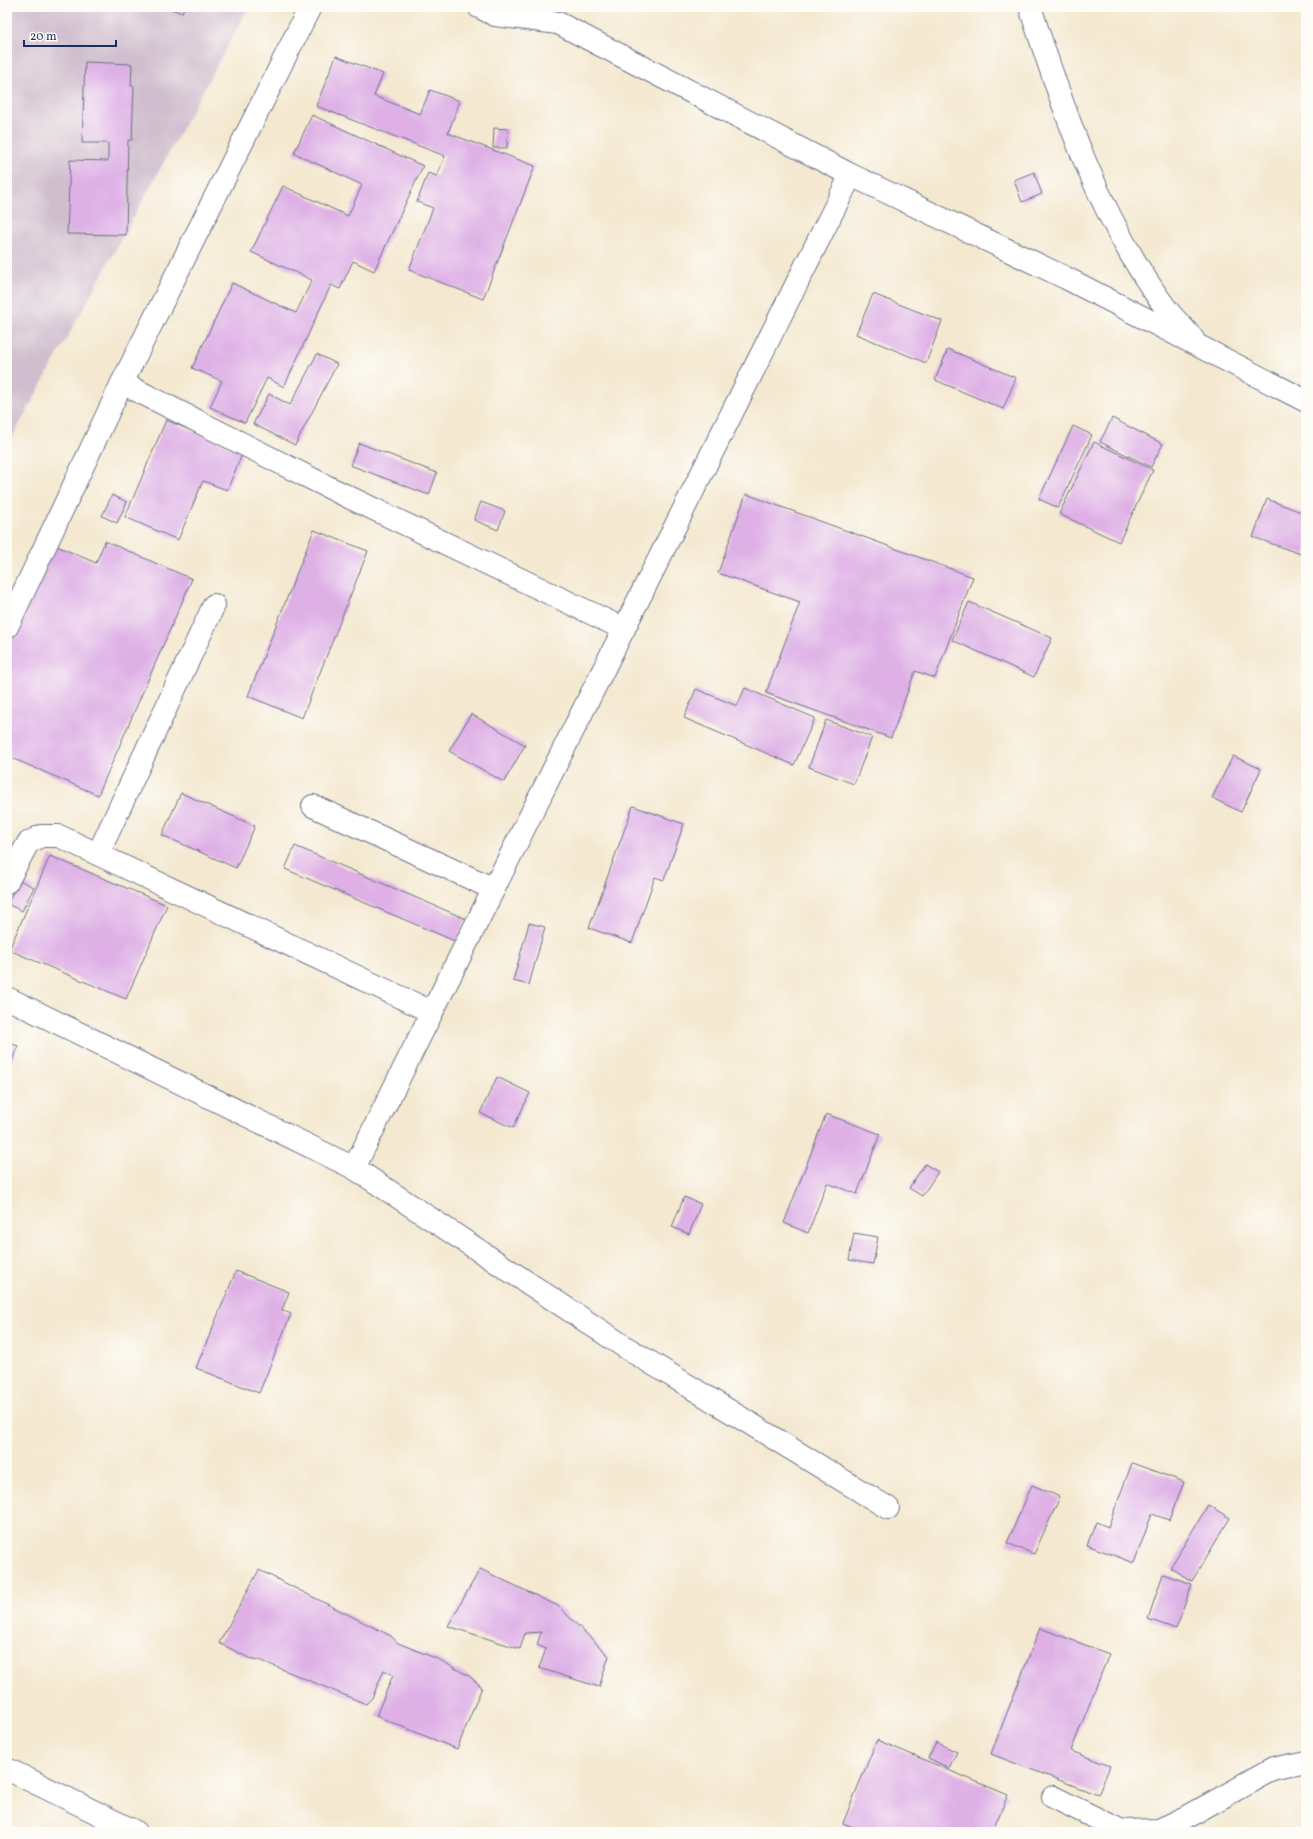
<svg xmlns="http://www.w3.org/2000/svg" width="1313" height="1839" font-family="Vollkorn,serif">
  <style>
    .industrial { fill: #d0bdce }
    .building { fill: #deb0e6 }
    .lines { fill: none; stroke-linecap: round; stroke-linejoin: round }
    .minor-casing { stroke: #677086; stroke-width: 24 }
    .minor { stroke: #fff; stroke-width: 22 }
  </style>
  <rect width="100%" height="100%" fill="#fdfcf7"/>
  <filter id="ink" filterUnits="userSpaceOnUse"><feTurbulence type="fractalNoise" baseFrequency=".025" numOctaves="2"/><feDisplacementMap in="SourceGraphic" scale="8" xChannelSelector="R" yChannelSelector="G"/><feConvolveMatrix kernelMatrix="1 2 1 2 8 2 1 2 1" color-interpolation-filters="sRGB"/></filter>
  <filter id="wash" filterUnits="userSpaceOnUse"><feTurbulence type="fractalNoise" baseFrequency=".012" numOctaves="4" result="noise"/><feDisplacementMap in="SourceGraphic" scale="16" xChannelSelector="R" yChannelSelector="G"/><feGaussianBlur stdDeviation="0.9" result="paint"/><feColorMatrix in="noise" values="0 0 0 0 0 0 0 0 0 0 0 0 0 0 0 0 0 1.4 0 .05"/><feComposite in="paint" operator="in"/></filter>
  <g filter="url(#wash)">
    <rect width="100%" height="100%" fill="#f4e8d0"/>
    <path class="industrial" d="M7,7H249L7,447Z"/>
    <g id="blocks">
      <g class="building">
        <path d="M166,7H184L182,13Z"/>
        <path d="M336,56L383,74L374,96L420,114L430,90L460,101L448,133L535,166L483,299L409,270L433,208L417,202L428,173L437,176L445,156L316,106Z"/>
        <path d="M85,62L132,64L131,86H134L132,140H128L126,235L67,234L70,160L108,161V143H82Z"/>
        <path d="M312,115L423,166L374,271L353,261L340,289L331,285L284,387L267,378L245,423L210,407L222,381L192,368L232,283L296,313L312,280L251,252L283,186L348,216L362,185L294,153Z"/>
        <path d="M494,128L508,129L507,148H493Z"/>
        <path d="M1034,172L1042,194L1022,202L1014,180Z"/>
        <path d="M873,294L942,321L926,363L856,334Z"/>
        <path d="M948,349L1016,378L1003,409L935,380Z"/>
        <path d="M317,354L337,364L295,445L253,424L269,394L290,405Z"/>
        <path d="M1112,418L1163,444L1151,467L1100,442Z"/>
        <path d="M166,420L243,452L227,490L203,481L178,540L125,517Z"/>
        <path d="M1073,426L1092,435L1058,508L1039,499Z"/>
        <path d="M1094,442L1153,470L1119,542L1059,514Z"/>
        <path d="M359,443L437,473L429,495L350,465Z"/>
        <path d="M746,494L973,577L935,678L915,671L891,738L766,693L800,602L718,573Z"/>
        <path d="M112,495L127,502L117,523L102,516Z"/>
        <path d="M1267,499L1306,514V556L1253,537Z"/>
        <path d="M481,502L505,511L498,530L474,520Z"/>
        <path d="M314,530L368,551L302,718L248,696Z"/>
        <path d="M105,541L192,579L98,795L7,756V647L52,544L96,563Z"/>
        <path d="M969,602L1052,638L1034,677L952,640Z"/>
        <path d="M745,688L815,718L794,765L684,718L696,689L737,706Z"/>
        <path d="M471,714L525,745L504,782L449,751Z"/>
        <path d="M826,720L872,737L854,784L809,767Z"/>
        <path d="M1233,756L1261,769L1241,812L1212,798Z"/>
        <path d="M181,793L255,826L236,868L162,835Z"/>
        <path d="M633,806L684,824L664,880L655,877L632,943L589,928Z"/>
        <path d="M295,846L466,919L457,942L285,869Z"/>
        <path d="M50,856L167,905L126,999L9,950Z"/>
        <path d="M19,880L34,887L22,911L7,904Z"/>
        <path d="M529,923L545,927L529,985L513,981Z"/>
        <path d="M7,1042L18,1046L7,1073Z"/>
        <path d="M497,1077L530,1093L513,1128L480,1113Z"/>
        <path d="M826,1114L880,1134L857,1194L827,1183L808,1233L784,1223Z"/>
        <path d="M925,1164L938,1172L922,1196L909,1188Z"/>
        <path d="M684,1197L701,1204L689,1234L672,1227Z"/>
        <path d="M854,1233L878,1237L873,1264L849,1260Z"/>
        <path d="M236,1271L289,1292L282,1310L291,1314L259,1393L196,1368Z"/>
        <path d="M1132,1463L1184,1482L1169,1520L1152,1514L1134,1563L1087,1545L1096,1522L1108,1527Z"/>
        <path d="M1032,1485L1060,1497L1034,1554L1007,1543Z"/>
        <path d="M1208,1505L1230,1518L1192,1581L1170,1568Z"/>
        <path d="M480,1569L558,1606L609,1656L599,1687L539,1668L546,1649L537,1645L541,1632L525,1633L520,1649L448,1626Z"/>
        <path d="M259,1570L391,1636L398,1643L440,1660L469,1676L482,1687L457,1749L376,1716L393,1675L384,1670L372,1698L366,1704L262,1661L249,1658L219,1643Z"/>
        <path d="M1163,1574L1192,1584L1176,1629L1148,1619Z"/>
        <path d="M1040,1628L1109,1654L1071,1751L1110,1766L1098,1795L991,1754Z"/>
        <path d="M877,1740L1008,1795L992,1832H865L843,1823Z"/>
        <path d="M936,1742L957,1752L949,1768L928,1758Z"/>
      </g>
    </g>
  </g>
  <g filter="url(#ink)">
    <use href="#blocks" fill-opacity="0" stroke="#677086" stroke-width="1"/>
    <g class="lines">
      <g class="minor-casing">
        <g id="minor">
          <path d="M479,7L495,15L558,23L851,175L1066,278L1306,401"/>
          <path d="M1030,7C1064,112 1099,217 1165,307C1173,318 1184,328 1193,339"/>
          <path d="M122,383L332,489L624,629"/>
          <path d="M7,627L122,383L310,7"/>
          <path d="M313,806L494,889"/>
          <path d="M98,854L214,605"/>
          <path d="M7,882L28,843L41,836H59L432,1012"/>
          <path d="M7,998L354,1168L851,175"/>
          <path d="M354,1168L625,1347L888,1508"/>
          <path d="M7,1769L136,1832"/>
          <path d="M1053,1797L1122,1831L1159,1830L1185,1818L1273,1769L1306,1762"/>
        </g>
      </g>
      <use href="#minor" class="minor"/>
    </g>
  </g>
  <rect width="1313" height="1839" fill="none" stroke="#fdfcf7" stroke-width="24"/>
  <path d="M24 40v6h92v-6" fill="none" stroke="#1b2f5e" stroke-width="2"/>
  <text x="30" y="40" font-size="12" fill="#1b2f5e" stroke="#fdfcf7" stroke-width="3" paint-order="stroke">20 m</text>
</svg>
